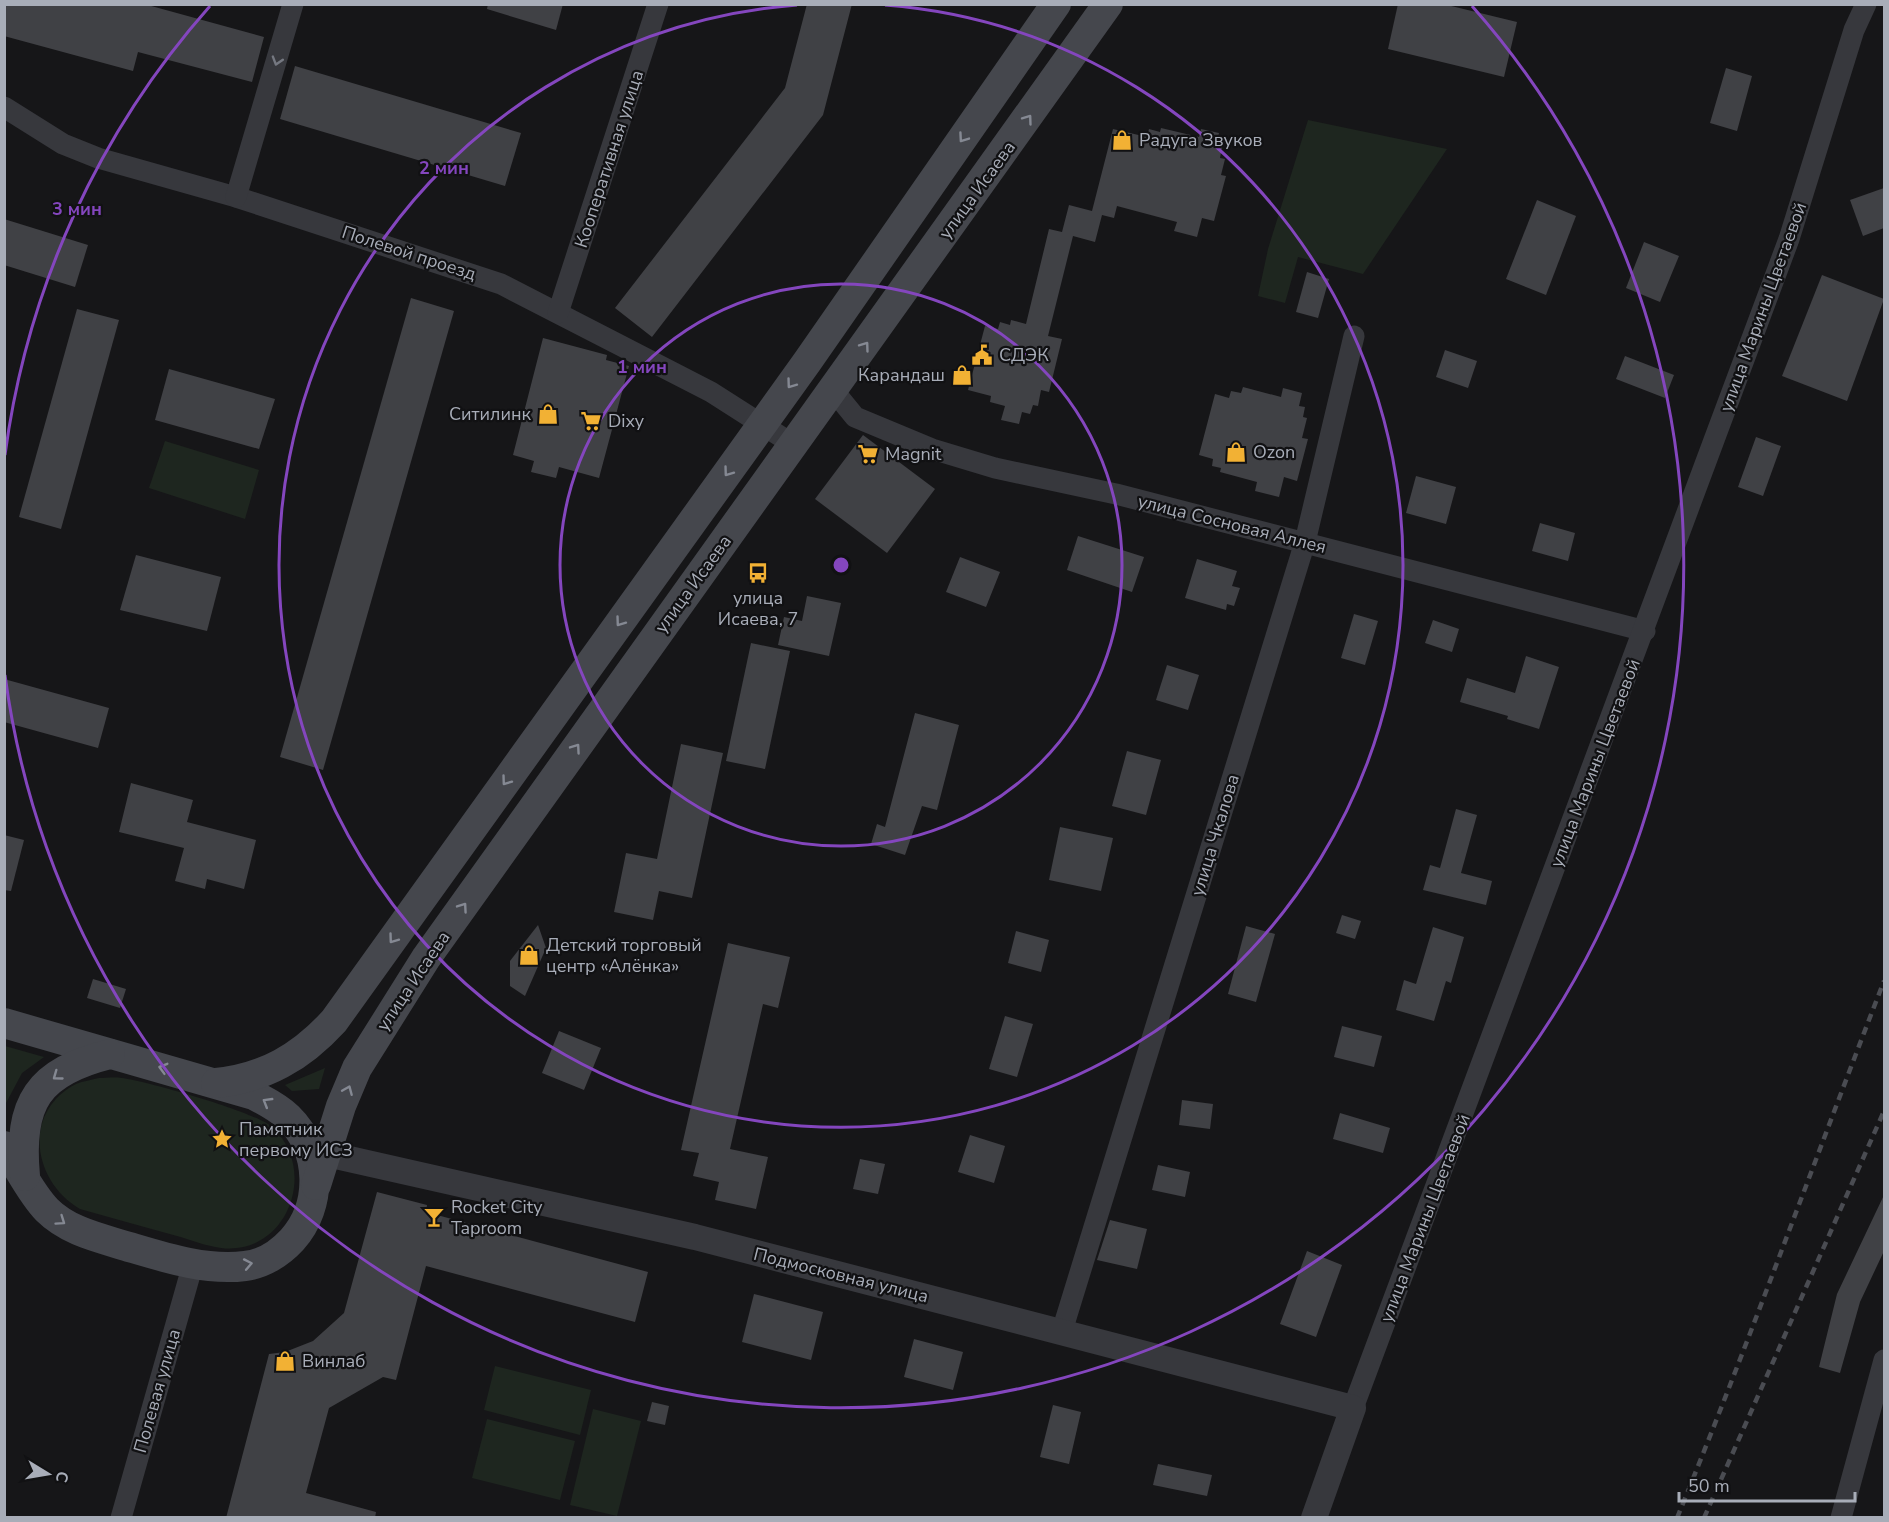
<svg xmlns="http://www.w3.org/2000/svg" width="1889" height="1522" font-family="'Nunito Sans',sans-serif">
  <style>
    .green { fill: #1e261f }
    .building { fill: #404145 }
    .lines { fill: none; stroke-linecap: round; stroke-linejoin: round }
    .minor { stroke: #37383d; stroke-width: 21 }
    .tertiary { stroke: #37383d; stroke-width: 26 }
    .secondary { stroke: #45474d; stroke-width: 30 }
    .rail { stroke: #4a4c52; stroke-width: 4.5; stroke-dasharray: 8 6; stroke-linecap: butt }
    .oneway { stroke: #757881 }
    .oneway2 { stroke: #858993 }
    .ring { fill: none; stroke: #8446be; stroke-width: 3 }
    .labels { text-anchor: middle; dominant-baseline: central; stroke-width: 4.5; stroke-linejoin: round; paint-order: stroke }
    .poi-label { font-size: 18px; fill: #a8adb8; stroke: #111113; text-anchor: start }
    .street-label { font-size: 18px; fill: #a8adb8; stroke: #111113 }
    .centre { fill: #8446be; stroke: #111113; stroke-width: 3 }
    .ring-label { font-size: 18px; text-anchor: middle; font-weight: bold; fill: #8446be; stroke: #111113; stroke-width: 4.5; stroke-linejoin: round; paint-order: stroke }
  </style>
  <rect width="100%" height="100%" fill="#161618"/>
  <g class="green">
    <path d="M1308,120L1447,149L1363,274L1298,257L1285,303L1258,296L1268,249Z"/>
    <path d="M165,441L259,470L245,519L149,488Z"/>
    <path d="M5,1046L44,1057L22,1073L5,1105Z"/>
    <path d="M325,1068L319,1089L292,1091L285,1085Z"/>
    <path d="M99,1078C106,1078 114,1077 122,1078C146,1081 256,1112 272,1127C319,1169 288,1256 221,1248C206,1246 191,1240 177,1236C144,1227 112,1218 80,1209C32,1181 22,1112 76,1084C83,1081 92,1080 99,1078Z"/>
    <path d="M495,1366L591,1390L580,1435L484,1410Z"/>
    <path d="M593,1409L641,1421L617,1516L570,1505Z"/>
    <path d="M487,1419L575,1441L560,1500L472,1478Z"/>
  </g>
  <g class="building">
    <path d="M4,4H144L264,37L252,82L138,52L133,71L4,36Z"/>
    <path d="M488,4H563L556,30L487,9Z"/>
    <path d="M807,4H852L823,115L652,337L615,308L785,88Z"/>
    <path d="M1398,4H1443L1517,22L1504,77L1388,49Z"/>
    <path d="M295,66L521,133L505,186L280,119Z"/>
    <path d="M1726,68L1752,76L1737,131L1710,123Z"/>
    <path d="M1161,128L1199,137L1201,129L1219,133L1216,145L1222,147L1220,158L1225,159L1221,175L1226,176L1214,221L1202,218L1197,237L1174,231L1177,222L1117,206L1114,218L1102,215L1095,242L1073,236L1048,336L1062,339L1049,392L1041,390L1038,406L1033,405L1030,414L1022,412L1019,424L1001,420L1005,406L990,402L991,396L968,390L985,326L998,329L1000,322L1010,325L1011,320L1026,324L1049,229L1062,232L1069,205L1092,211L1113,129L1147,137L1149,129L1160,132Z"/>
    <path d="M1884,188V228L1863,236L1850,200Z"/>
    <path d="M1537,200L1576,216L1546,295L1506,279Z"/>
    <path d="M4,219L88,245L75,287L4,265Z"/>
    <path d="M1644,242L1679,256L1660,302L1626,288Z"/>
    <path d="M1307,272L1329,279L1318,318L1296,312Z"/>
    <path d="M1822,275L1884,299L1847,401L1782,376Z"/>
    <path d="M411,298L454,311L323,770L280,757Z"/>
    <path d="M77,309L119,320L61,529L19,517Z"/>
    <path d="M543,338L607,355L606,360L629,366L599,478L559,467L556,478L531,472L534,461L513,455Z"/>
    <path d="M1445,350L1477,361L1468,388L1436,377Z"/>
    <path d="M1625,356L1674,375L1665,398L1616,379Z"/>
    <path d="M169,369L275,399L259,449L155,420Z"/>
    <path d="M1243,387L1281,397L1283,388L1302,393L1299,406L1305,407L1303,417L1307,418L1302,438L1308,439L1297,481L1284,477L1279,497L1255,491L1257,482L1220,472L1221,468L1212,466L1213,459L1199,455L1215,394L1229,398L1231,391L1241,393Z"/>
    <path d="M863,435L935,489L887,553L815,499Z"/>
    <path d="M1756,437L1781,446L1763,496L1738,487Z"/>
    <path d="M1416,476L1456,487L1446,524L1406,513Z"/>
    <path d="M1540,523L1575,533L1568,561L1532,551Z"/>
    <path d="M1078,536L1144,557L1132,592L1067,570Z"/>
    <path d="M136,555L221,577L207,631L120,610Z"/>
    <path d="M960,557L1000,572L986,607L946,592Z"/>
    <path d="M1197,559L1237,571L1232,586L1240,588L1234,606L1227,604L1226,610L1185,598Z"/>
    <path d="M807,596L841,603L829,656L778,645L784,617L802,621Z"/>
    <path d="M1354,614L1378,621L1365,665L1341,658Z"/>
    <path d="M1433,620L1459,629L1452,652L1425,643Z"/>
    <path d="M751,643L790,651L765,769L726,761Z"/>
    <path d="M1526,656L1559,667L1539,729L1507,719L1508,716L1460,702L1467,678L1515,693Z"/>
    <path d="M1167,665L1199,675L1188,710L1156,700Z"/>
    <path d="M4,679L109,708L98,748L4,722Z"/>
    <path d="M915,713L959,725L937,810L922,806L905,855L871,844L877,824L885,827Z"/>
    <path d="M681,744L723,753L692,898L659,891L653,920L614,912L626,853L657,859Z"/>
    <path d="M1127,751L1161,760L1146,815L1112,806Z"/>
    <path d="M131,783L193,800L187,822L256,840L244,889L207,879L205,889L175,881L184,848L119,832Z"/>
    <path d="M1456,809L1477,815L1461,873L1492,881L1486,905L1423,890L1430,865L1440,868Z"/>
    <path d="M1060,827L1113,838L1101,891L1049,880Z"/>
    <path d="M4,835L24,840L11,891L4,890Z"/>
    <path d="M1342,915L1361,921L1355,939L1336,933Z"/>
    <path d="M538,925L546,948L525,996L510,986V961Z"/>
    <path d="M1246,926L1275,934L1256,1002L1228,994Z"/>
    <path d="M1433,927L1464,937L1451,983L1446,981L1434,1021L1396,1010L1404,980L1416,984Z"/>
    <path d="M1016,931L1049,940L1041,972L1008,963Z"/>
    <path d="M728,943L790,957L778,1008L763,1004L730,1149L768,1157L756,1209L715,1200L719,1182L693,1176L699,1153L681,1150Z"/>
    <path d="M93,979L126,989L120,1008L87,998Z"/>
    <path d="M1005,1016L1033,1024L1017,1077L989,1069Z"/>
    <path d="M1342,1026L1382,1036L1374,1067L1334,1057Z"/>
    <path d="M559,1031L601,1048L584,1090L542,1073Z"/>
    <path d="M1182,1100L1213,1104L1210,1129L1179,1125Z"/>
    <path d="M1340,1113L1390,1128L1383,1153L1333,1139Z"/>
    <path d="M970,1135L1005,1146L994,1183L958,1172Z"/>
    <path d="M860,1159L885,1164L878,1194L853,1189Z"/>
    <path d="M1158,1165L1190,1172L1185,1197L1152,1190Z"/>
    <path d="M377,1192L427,1205L426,1212L648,1272L635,1322L426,1266L396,1380L383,1377L329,1408L306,1493L376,1512L375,1518H226L269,1354L285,1352L313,1341L344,1313Z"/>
    <path d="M1884,1195V1251L1860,1302L1840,1373L1819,1367L1837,1294Z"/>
    <path d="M1110,1220L1147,1229L1137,1269L1097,1260Z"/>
    <path d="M1307,1251L1342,1265L1316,1337L1280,1324Z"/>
    <path d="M754,1294L823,1312L811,1360L742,1342Z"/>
    <path d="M914,1339L963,1352L953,1390L904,1377Z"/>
    <path d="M652,1402L669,1406L665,1425L647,1421Z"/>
    <path d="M1053,1405L1081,1412L1069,1464L1040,1457Z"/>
    <path d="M1158,1464L1212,1475L1207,1496L1153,1485Z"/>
  </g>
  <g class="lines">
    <g class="minor">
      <path d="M4,107L63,144L98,158L236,197L501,284L711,392L794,445"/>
      <path d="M236,197L293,4"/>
      <path d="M558,313L658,4"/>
      <path d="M833,390L855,417L932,449L995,468L1116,494L1645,631"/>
      <path d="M1062,1331L1305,542L1354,336"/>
      <path d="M1353,1408L1789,239L1854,30L1866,4"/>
      <path d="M121,1518L193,1264"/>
      <path d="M1841,1518L1884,1360"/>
    </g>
    <path class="tertiary" d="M327,1154L695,1237L1353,1408L1314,1518"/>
    <g class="secondary">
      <path d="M4,1023L254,1095C265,1101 278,1107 288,1117C322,1150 323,1206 292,1240C280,1253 263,1264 245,1266C207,1271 166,1258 129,1247C101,1238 69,1232 47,1210C31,1194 18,1166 4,1146"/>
      <path d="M216,1083C265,1078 301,1057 334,1021L807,362L1056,4"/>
      <path d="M25,1176C18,1102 38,1072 110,1054"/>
      <path d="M316,1185L341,1106L357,1068L426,958L1108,4"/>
    </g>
    <g class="rail">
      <path d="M1677,1518C1750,1340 1815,1159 1884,981"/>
      <path d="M1704,1518L1884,1111"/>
    </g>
  </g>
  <defs><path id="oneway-chevron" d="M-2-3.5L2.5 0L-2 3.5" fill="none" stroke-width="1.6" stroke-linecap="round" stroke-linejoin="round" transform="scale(1.5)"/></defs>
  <use class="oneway" href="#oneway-chevron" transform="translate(277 61) rotate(107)"/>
  <g class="oneway2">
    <use href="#oneway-chevron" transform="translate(1028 119) rotate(-54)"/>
    <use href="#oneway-chevron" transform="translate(963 138) rotate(125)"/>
    <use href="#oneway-chevron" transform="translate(865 346) rotate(-54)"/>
    <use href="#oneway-chevron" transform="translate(791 384) rotate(126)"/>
    <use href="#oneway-chevron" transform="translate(728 472) rotate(126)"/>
    <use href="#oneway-chevron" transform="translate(620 622) rotate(126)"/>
    <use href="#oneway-chevron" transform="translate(576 748) rotate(-55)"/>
    <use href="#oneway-chevron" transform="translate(506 781) rotate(126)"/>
    <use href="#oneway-chevron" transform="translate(463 907) rotate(-55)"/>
    <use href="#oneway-chevron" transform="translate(393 939) rotate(126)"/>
    <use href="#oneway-chevron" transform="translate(163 1068) rotate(-164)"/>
    <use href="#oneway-chevron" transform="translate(57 1076) rotate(144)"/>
    <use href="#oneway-chevron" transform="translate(348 1090) rotate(-67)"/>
    <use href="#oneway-chevron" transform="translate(267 1102) rotate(-149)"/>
    <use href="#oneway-chevron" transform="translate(61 1221) rotate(35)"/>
    <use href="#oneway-chevron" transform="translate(248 1264) rotate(-11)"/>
  </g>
  <g class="ring">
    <circle cx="841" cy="565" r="281"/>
    <path d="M885 5A562 562 0 1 1 797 5"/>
    <path d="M5 455A843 843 0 0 1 210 6M1472 6A843 843 0 1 1 5 675"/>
  </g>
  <defs>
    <g id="shop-bare" transform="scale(1.62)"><path d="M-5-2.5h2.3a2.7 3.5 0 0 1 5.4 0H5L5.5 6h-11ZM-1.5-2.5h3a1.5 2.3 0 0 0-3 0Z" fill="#f2b134" stroke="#111113" stroke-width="2.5" paint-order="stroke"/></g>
    <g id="civic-bare" transform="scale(1.62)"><path d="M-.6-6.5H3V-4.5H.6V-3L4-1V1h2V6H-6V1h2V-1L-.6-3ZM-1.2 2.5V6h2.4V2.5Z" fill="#f2b134" stroke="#111113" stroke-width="2.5" paint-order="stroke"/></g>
    <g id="supermarket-bare" transform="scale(1.62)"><path d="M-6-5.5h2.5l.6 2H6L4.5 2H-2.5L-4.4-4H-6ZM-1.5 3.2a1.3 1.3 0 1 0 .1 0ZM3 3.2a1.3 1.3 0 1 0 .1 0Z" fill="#f2b134" stroke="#111113" stroke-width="2.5" paint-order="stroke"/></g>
    <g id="bus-bare" transform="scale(1.62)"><path d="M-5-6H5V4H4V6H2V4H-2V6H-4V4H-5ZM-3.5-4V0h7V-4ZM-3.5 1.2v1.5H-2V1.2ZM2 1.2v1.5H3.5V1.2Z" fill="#f2b134" stroke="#111113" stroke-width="2.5" paint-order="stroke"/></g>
    <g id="sight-bare" transform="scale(1.62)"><path d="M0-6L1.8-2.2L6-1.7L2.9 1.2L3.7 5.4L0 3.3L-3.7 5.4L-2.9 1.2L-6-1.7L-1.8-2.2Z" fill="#f2b134" stroke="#111113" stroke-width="2.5" paint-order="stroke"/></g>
    <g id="bar-bare" transform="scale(1.62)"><path d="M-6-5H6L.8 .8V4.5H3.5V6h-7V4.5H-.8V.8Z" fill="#f2b134" stroke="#111113" stroke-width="2.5" paint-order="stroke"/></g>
  </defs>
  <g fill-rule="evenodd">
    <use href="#shop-bare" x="1122" y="140"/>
    <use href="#civic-bare" x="982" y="355"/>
    <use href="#shop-bare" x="962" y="375"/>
    <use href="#shop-bare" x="548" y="414"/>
    <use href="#supermarket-bare" x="591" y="421"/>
    <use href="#shop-bare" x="1236" y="452"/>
    <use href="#supermarket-bare" x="868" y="454"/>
    <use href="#bus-bare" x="758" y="573"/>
    <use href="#shop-bare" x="529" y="955"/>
    <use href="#sight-bare" x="222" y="1139"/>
    <use href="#bar-bare" x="434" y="1217"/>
    <use href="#shop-bare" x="285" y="1361"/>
  </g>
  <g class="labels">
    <g class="poi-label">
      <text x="1139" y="140">Радуга Звуков</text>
      <text x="999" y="355">СДЭК</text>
      <text x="945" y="375" text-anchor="end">Карандаш</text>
      <text x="531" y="414" text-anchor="end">Ситилинк</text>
      <text x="608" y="421">Dixy</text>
      <text x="1253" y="452">Ozon</text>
      <text x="885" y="454">Magnit</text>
      <text x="758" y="598" text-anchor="middle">улица<tspan x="758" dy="21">Исаева, 7</tspan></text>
      <text x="546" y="945">Детский торговый<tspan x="546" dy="21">центр «Алёнка»</tspan></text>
      <text x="239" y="1129">Памятник<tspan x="239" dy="21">первому ИСЗ</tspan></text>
      <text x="451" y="1207">Rocket City<tspan x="451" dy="21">Taproom</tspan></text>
      <text x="302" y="1361">Винлаб</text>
    </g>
    <g class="street-label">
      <text transform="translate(609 159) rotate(-72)">Кооперативная улица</text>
      <text transform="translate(977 190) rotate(-54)">улица Исаева</text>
      <text transform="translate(409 253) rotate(18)">Полевой проезд</text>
      <text transform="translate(1763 307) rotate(-70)">улица Марины Цветаевой</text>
      <text transform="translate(1232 524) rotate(14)">улица Сосновая Аллея</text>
      <text transform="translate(693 584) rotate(-54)">улица Исаева</text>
      <text transform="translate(1595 763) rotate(-69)">улица Марины Цветаевой</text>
      <text transform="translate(1215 835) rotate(-73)">улица Чкалова</text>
      <text transform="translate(413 981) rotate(-56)">улица Исаева</text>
      <text transform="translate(1425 1218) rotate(-69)">улица Марины Цветаевой</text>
      <text transform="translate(841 1275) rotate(14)">Подмосковная улица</text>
      <text transform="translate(157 1391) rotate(-74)">Полевая улица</text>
    </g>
  </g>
  <circle cx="841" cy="565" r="9" class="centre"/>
  <g class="ring-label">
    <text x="444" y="174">2 мин</text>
    <text x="77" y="215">3 мин</text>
    <text x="642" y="373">1 мин</text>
  </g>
  <rect width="1889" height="1522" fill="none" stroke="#a8adb8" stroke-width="12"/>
  <g transform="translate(48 1474) rotate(101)" stroke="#111113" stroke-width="4.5" paint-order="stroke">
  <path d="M0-4.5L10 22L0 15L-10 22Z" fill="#a8adb8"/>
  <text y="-9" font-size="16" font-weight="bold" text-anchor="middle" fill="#a8adb8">С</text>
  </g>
  <path d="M1679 1492v9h176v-9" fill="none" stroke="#a8adb8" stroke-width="3"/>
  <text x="1688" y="1492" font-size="18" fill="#a8adb8" stroke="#111113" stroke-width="4.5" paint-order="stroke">50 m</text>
</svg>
